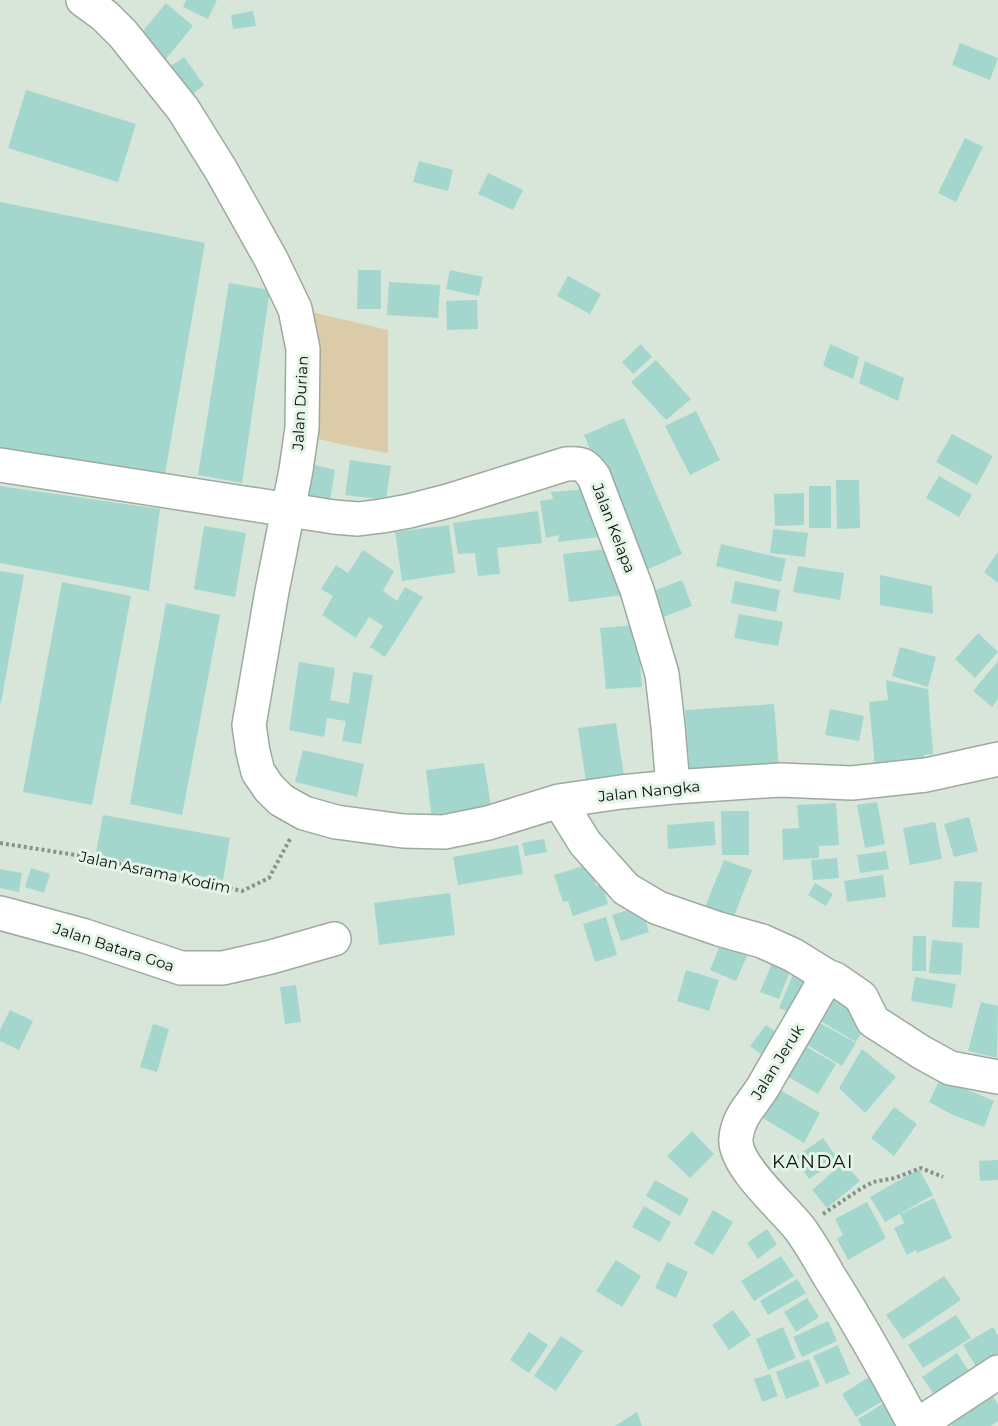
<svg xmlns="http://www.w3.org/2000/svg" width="998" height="1426" font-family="Montserrat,sans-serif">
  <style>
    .green { fill: #dccba8 }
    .building { fill: #a3d7ce }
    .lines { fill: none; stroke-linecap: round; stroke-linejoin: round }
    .minor-casing { stroke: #9cab9e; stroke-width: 36 }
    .path { stroke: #879289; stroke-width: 4; stroke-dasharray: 3 3; stroke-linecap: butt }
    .minor { stroke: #fff; stroke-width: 33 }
    .labels { text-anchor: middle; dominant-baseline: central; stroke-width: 6; stroke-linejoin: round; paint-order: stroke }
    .street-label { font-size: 15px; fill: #0a0f0b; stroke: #e4f4e7 }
    .quarter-label { font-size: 18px; letter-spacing: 1.5px; fill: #0a0f0b; stroke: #e4f4e7 }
  </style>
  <rect width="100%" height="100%" fill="#d7e6d9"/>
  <path class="green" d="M307 311 388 330V453L349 446 314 438Z"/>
  <path class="building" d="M186 0H217L208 19 183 7Z
    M166 3 193 26 165 60 138 37Z
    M253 11 256 26 233 29 231 15Z
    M960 43 998 58 990 80 952 65Z
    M184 57 204 85 186 99 165 70Z
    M26 90 136 124 118 182 8 148Z
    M965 138 983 147 956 202 938 193Z
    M419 161 453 170 448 191 413 182Z
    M488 173 523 190 513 210 478 194Z
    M0 202 205 243 165 474 0 449Z
    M358 270H381V309H357Z
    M450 270 483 277 479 296 446 289Z
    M568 276 601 294 590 314 557 296Z
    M389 282 440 285 438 318 387 315Z
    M229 283 270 290 242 483 198 475Z
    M477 300 478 329 447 330 446 301Z
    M641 344 652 357 633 374 622 362Z
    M830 344 859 357 853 379 823 366Z
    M656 360 691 399 666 420 631 382Z
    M865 361 904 378 898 401 859 383Z
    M696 411 720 460 690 475 665 426Z
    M624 418 682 554 642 572 584 435Z
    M952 434 993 456 977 485 936 462Z
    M350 460 391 466 386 500 345 495Z
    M308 463 335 470 330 500 302 495Z
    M939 476 972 495 959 517 926 498Z
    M836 480H859L860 528 837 529Z
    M0 486 160 509 149 591 0 563Z
    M809 486H831V528H809Z
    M590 489 599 537 558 542 559 535 546 538 540 501 553 499 551 492Z
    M804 493V525L775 526 774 494Z
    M538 511 542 543 497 548 500 574 478 576 475 553 458 554 453 523Z
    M449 525 455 573 402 581 395 532Z
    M204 526 246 533 235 597 194 589Z
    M773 529 808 533 805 557 770 553Z
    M721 544 786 559 781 582 716 566Z
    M616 548 623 595 569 602 563 554Z
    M363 550 394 571 383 591 397 601 405 587 423 597 385 657 370 647 383 626 369 617 356 638 322 615 333 596 321 589 336 565 348 573Z
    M998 552V583L984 572Z
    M798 566 844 573 840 600 793 592Z
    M0 571 24 575 1 703H0Z
    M880 575 932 586 933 614 880 605Z
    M682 580 692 606 656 620 646 594Z
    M735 581 780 590 776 612 731 603Z
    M62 582 131 596 92 805 23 792Z
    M166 603 220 615 182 815 130 804Z
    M739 614 783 622 778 646 734 638Z
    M637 625 642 687 606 689 600 628Z
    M978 633 998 652 975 678 955 659Z
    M900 647 936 657 928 687 892 676Z
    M998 661V699L992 707 973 691Z
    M299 662 335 668 330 700 349 704 353 672 373 675 361 744 342 741 346 721 327 718 324 737 289 730Z
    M886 680 928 689 933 754 924 755 925 766 875 768 869 702 888 700Z
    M774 704 779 768 690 775 685 710Z
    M830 709 864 716 859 741 825 735Z
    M616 723 624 776 586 782 578 728Z
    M303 750 364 764 357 797 295 782Z
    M484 763 492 812 432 820 426 770Z
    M877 802 885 844 865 848 857 805Z
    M836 803 839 845 819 846V858L783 860 782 829 799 828 797 805Z
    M721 811H749V855H722Z
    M103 815 230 838 223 880 95 857Z
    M969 817 978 851 954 857 944 824Z
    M714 821 716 845 668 849 667 825Z
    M935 822 942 859 910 865 903 828Z
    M544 839 547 852 525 856 522 843Z
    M518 845 523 874 458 885 453 857Z
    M886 851 889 869 860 873 857 855Z
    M837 858 839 878 813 880 811 860Z
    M724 860 752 870 729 929 701 917Z
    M589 864 596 886 602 884 608 904 573 916 568 901 563 902 554 875Z
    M31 868 50 874 44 893 25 887Z
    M0 869 22 873 19 892 0 888Z
    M883 875 886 897 847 902 844 881Z
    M954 881 982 882 979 928 952 927Z
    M815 883 833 894 826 906 808 895Z
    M450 893 455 935 379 945 374 903Z
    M641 906 649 932 621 941 612 915Z
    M606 917 617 955 595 962 583 924Z
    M913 936H926V971H912Z
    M932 940 963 943 961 975 929 973Z
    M720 945 747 956 736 981 710 970Z
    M773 961 791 969 779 999 760 992Z
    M796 967 811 974 794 1014 779 1008Z
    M686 970 719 980 709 1011 677 1001Z
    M915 977 956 984 952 1008 911 1001Z
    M830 982 868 1021 856 1042 812 1016Z
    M296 985 301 1022 285 1024 280 987Z
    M981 1002 998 1006 997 1058 968 1051Z
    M10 1010 33 1021 19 1050 0 1041V1030Z
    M811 1018 856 1043 842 1066 799 1040Z
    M153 1024 169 1029 157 1072 140 1067Z
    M766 1025 785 1039 770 1061 750 1046Z
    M798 1042 836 1064 818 1094 780 1072Z
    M862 1049 896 1077 865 1113 839 1088Z
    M943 1073 968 1085 963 1088 994 1101 984 1127 953 1115 929 1102Z
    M775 1087 820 1113 804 1143 761 1117Z
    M894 1107 917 1124 894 1156 871 1138Z
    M692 1131 714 1154 690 1178 667 1156Z
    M823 1138 838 1159 809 1179 794 1158Z
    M998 1160V1180L980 1181 979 1161Z
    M844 1162 860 1181 827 1208 812 1190Z
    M919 1169 933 1195 885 1222 870 1197Z
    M655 1180 689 1199 680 1216 646 1196Z
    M934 1198 952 1238 917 1253 916 1250 907 1255 894 1228 904 1223 900 1214Z
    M867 1202 886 1238 848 1260 837 1239 843 1235 835 1219Z
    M644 1206 671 1222 660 1242 632 1227Z
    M713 1210 733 1222 713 1255 694 1244Z
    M767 1229 777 1244 758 1259 747 1243Z
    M781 1256 794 1276 754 1301 741 1281Z
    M616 1260 641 1276 622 1307 596 1291Z
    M667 1262 688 1272 676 1298 655 1288Z
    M944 1276 961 1300 903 1339 886 1315Z
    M797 1279 806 1293 768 1315 760 1301Z
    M807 1298 819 1317 796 1332 784 1312Z
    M733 1310 751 1335 729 1350 712 1325Z
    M956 1315 971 1338 923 1368 908 1345Z
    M828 1321 837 1341 802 1357 793 1337Z
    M783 1327 796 1358 768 1370 756 1339Z
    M993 1327 998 1336V1365L981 1375 963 1345Z
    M529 1332 548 1345 529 1373 510 1360Z
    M561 1336 583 1351 556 1391 534 1376Z
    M838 1345 850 1374 826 1384 813 1356Z
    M957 1353 972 1376 937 1399 922 1377Z
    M809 1359 820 1386 786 1399 776 1372Z
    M877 1372 891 1396 856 1417 842 1394Z
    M770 1374 778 1396 762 1402 754 1379Z
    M985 1386 998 1404V1421L991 1426H952L944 1414Z
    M892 1398 900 1426H861L858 1419Z
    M637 1412 642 1426H615Z"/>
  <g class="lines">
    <defs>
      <path id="minor" d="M83 0 105 16 123 34 183 109 221 170 271 259 295 309 303 349 302 428 296 470 272 591 249 725 253 752 258 772 269 788 281 800 304 813 336 822 403 831 444 832 488 823 559 801 621 792 673 787 780 780 852 783 926 775 998 759
        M0 465 334 517 358 519 382 516 409 511 448 501 566 464C582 463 585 464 594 477L637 590 662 674 668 726 673 787
        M559 801 585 843 626 889 658 908 719 929 762 941 793 955 827 976C806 1014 784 1050 763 1087 752 1105 738 1116 736 1138 733 1165 784 1208 800 1229 811 1244 820 1260 829 1276 860 1325 888 1375 915 1426
        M0 913 85 936 181 968H223L271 957 334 939
        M827 976 835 979 861 997 873 1021 921 1052 950 1068 998 1077
        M916 1426 998 1372"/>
    </defs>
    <use href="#minor" class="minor-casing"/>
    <path class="path" d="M0 843 88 857 242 891 269 878 291 837
      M823 1214 862 1188 873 1182 895 1178 921 1168 943 1177"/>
    <use href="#minor" class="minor"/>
  </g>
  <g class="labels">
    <g class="street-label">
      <text transform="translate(300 403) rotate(-87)">Jalan Durian</text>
      <text transform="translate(614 528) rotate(69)">Jalan Kelapa</text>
      <text transform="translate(649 791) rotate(-6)">Jalan Nangka</text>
      <text transform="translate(155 872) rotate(12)">Jalan Asrama Kodim</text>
      <text transform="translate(114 947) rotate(18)">Jalan Batara Goa</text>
      <text transform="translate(777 1062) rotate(-58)">Jalan Jeruk</text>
    </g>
    <g class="quarter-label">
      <text x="813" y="1162">KANDAI</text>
    </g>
  </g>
</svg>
